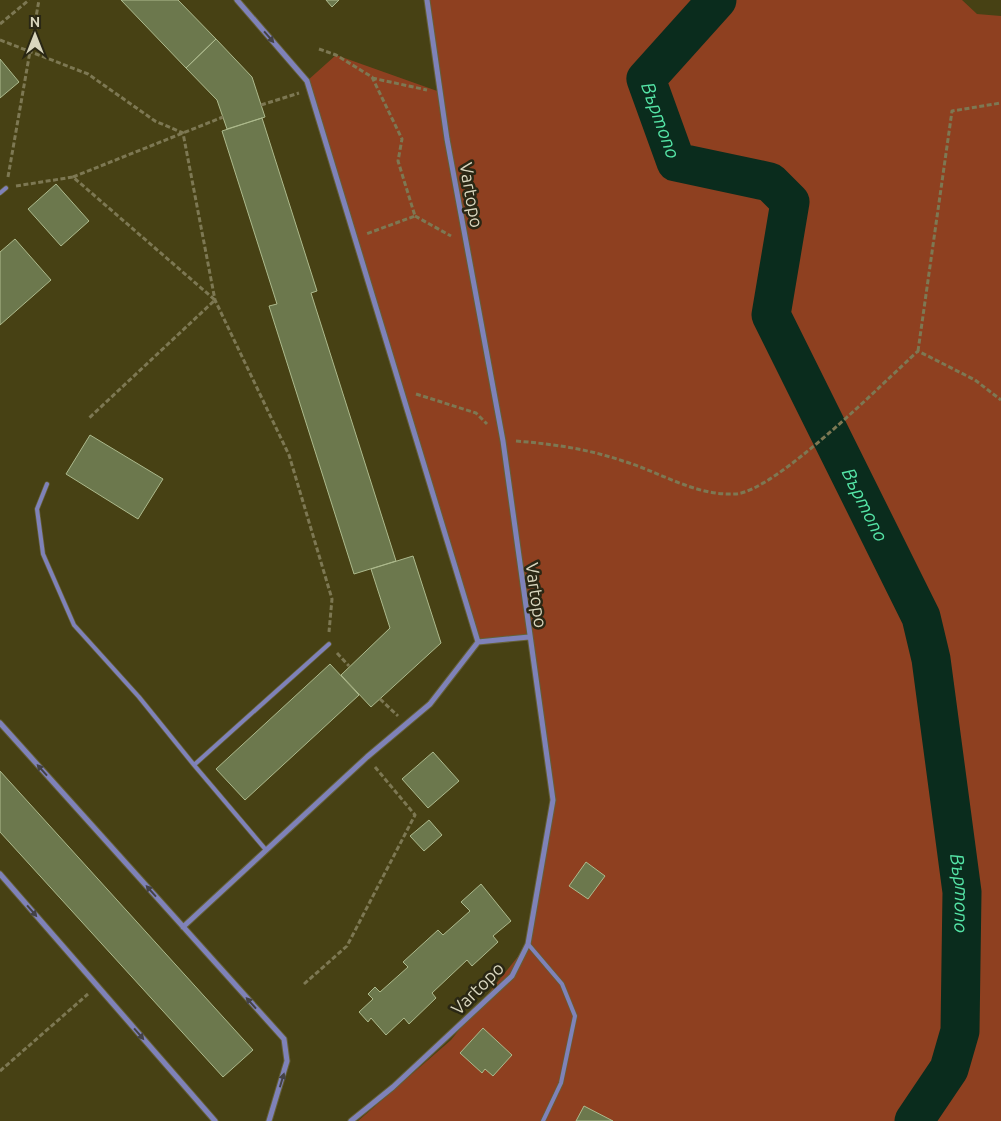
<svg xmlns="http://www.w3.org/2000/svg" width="1001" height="1121" font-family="Ubuntu,sans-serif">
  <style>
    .green { fill: #8e4020 }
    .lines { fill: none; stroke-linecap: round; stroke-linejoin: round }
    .river { stroke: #0a2c1d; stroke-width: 39 }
    .building { fill: #6c784d; stroke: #adba8d }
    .service-casing { stroke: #645f36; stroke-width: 5.5 }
    .minor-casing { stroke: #645f36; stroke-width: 7 }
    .path { stroke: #7d7853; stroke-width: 3; stroke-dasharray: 5 2.5; stroke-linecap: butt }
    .service { stroke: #7f82b9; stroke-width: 4 }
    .minor { stroke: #7f82b9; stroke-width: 5 }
    .oneway { fill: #444246 }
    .labels { text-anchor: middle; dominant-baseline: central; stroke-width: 5; stroke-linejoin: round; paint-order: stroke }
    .street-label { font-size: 18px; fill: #d9d6be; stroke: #2a2714 }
    .water-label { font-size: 19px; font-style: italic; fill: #55e5a7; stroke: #2a2714 }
  </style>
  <rect width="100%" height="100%" fill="#474114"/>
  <path class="green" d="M427 0H962L977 14 1001 16V1121H358L451 1040 528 944 553 800 529 637 478 642 307 81 336 55 440 92Z"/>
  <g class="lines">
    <path class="river" id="s1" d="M717 0 646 79 676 162 770 182 790 202 771 315 921 617 931 659 962 892 960 1031 949 1069 914 1121"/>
  </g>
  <path class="building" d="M121 0H178L216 39 186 68Z
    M326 0H339L332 7Z
    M216 39 252 77 265 117 227 129 217 100 186 68Z
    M0 59 19 82 0 98Z
    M262 118 317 291 311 293 396 561 354 574 269 306 277 304 222 131Z
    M56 184 89 221 61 246 28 209Z
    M15 239 51 280 0 325V252Z
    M90 435 163 479 138 519 66 474Z
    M413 556 441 643 371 707 341 675 390 628 371 569Z
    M330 664 359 695 245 800 216 769Z
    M433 752 459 781 428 808 402 779Z
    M0 771 253 1050 223 1077 0 832Z
    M429 820 442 835 424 851 410 836Z
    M586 862 605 876 588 899 569 886Z
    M481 884 511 921 493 936 498 942 472 966 467 960 432 993 436 998 409 1024 404 1018 386 1035 371 1018 368 1022 359 1012 373 999 368 994 375 987 380 992 408 967 403 962 438 930 443 935 470 911 461 902Z
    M483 1028 512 1055 493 1076 485 1069 482 1073 460 1053Z
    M584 1106 613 1121H576Z"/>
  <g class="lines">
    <defs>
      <path id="service" d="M0 193 6 188
        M47 484 37 509 43 554 74 625 139 697 194 765
        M266 850 194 765 329 644
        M528 944 562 984 575 1016 561 1083 543 1121"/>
      <path id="minor" d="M237 0 307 81 478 642
        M0 723 284 1039 287 1061 269 1121
        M0 874 215 1121
        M183 927 367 757 430 704 478 642 529 637
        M351 1121 393 1087 512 976 528 944 553 800 503 441 447 139 427 0"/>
    </defs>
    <use href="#service" class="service-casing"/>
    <use href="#minor" class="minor-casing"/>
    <path class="path" d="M0 24 29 0
      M0 40 88 74 155 121 183 133 215 300 289 455 332 599 329 632
      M319 49 336 55 372 77 402 139 398 161 415 216 366 234
      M372 78 427 90
      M261 105 299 93
      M8 177 39 0
      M73 177 223 117
      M16 186 73 177 215 300 88 419
      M415 216 451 236
      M918 351 952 111 1001 103
      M416 394 476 413 487 424
      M516 441C553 444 588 449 623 461 660 472 695 496 735 494 775 492 885 381 918 351L975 380 1001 400
      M337 653 349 666
      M380 699 398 716
      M304 984 347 946 415 815 375 767
      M0 1071 88 994"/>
    <use href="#service" class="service"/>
    <use href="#minor" class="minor"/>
  </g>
  <defs><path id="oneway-solid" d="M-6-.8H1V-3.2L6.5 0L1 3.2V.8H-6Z" transform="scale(1.25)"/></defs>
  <g class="oneway">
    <use href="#oneway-solid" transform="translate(269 37) rotate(49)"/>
    <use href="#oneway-solid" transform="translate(42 770) rotate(-132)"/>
    <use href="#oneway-solid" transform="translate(151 891) rotate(-132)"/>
    <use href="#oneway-solid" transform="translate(32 911) rotate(49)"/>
    <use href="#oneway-solid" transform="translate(251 1003) rotate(-132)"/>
    <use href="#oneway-solid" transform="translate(139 1034) rotate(49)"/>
    <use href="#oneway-solid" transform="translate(282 1080) rotate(-73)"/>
  </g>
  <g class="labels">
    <g class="street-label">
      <text transform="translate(472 195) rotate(80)">Vartopo</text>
      <text transform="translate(537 595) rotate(82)">Vartopo</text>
      <text transform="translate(477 988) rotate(-45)">Vartopo</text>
    </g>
    <g class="water-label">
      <text stroke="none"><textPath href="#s1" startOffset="150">Въртопо</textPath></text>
      <text stroke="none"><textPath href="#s1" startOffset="645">Въртопо</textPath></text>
      <text stroke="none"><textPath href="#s1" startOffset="1050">Въртопо</textPath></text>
    </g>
  </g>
  <g transform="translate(35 35)" stroke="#2a2714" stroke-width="4" paint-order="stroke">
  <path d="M0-4L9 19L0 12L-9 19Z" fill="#d9d6be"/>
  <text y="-8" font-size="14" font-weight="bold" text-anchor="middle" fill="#d9d6be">N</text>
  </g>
</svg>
